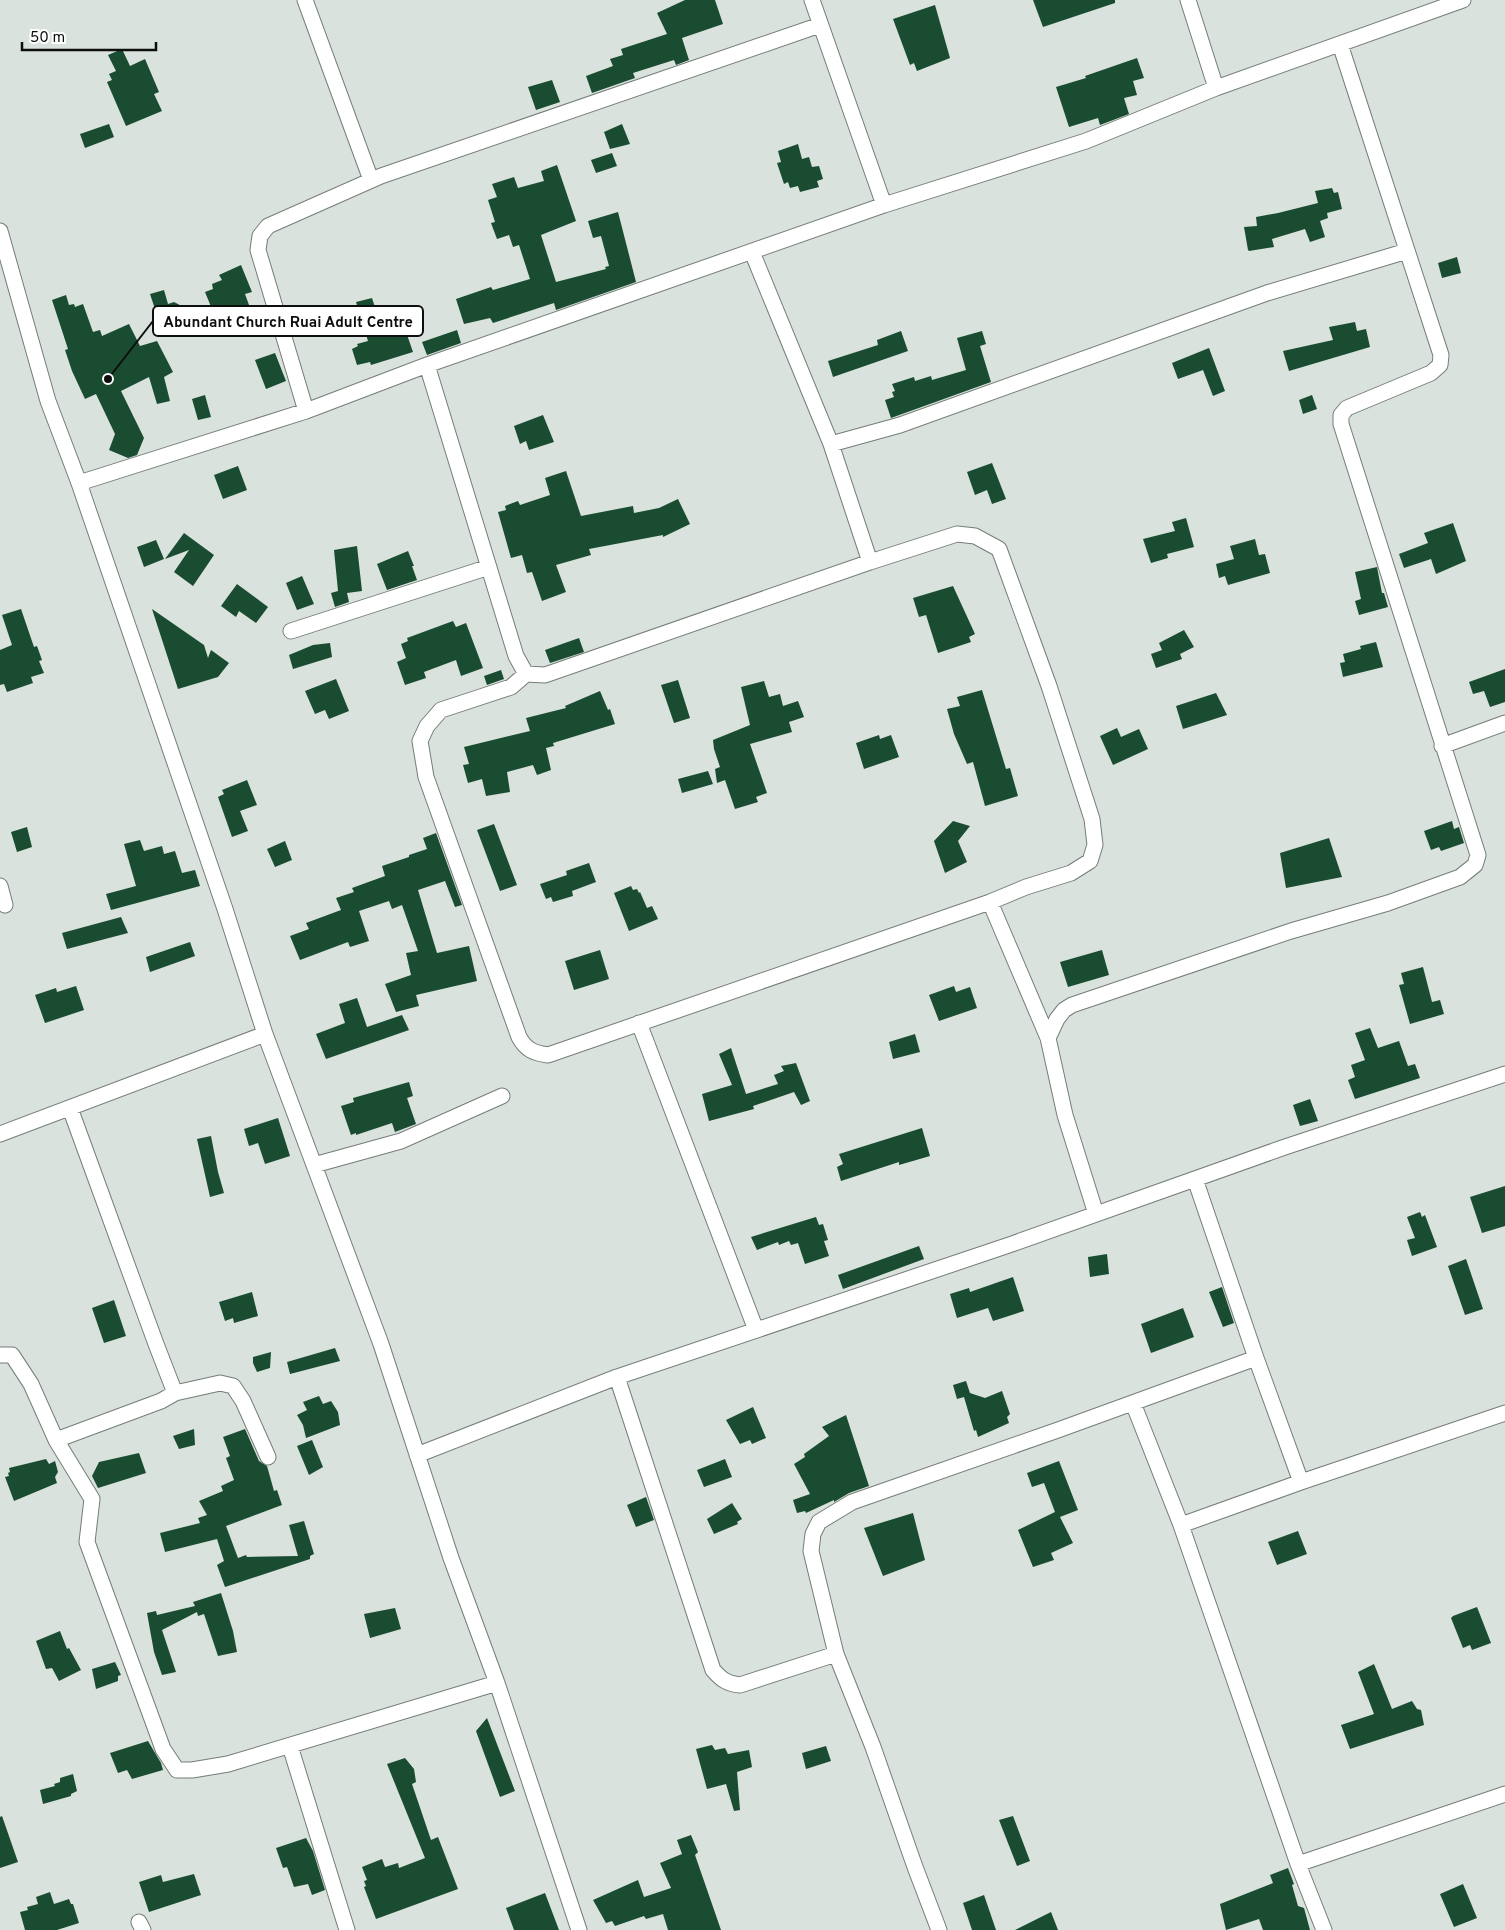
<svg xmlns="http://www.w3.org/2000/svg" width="1505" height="1930" font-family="Overpass,sans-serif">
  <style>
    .building { fill: #194c30 }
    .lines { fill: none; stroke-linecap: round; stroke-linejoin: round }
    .minor-casing { stroke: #757d77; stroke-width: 17 }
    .minor { stroke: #fff; stroke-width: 15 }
    .leader { fill: none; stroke: #0c0f0d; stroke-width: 2 }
    .callout-dot { fill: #0c0f0d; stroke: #fff; stroke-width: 2 }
    .callout { fill: #fff; stroke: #0c0f0d; stroke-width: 2 }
    .callout-label { font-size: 15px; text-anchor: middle; font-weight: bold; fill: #0c0f0d }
  </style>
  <rect width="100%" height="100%" fill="#d9e2dc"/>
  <path class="building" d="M685 0H715L723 24 682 38 689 60 676 65 674 60 633 73 635 78 592 93 586 76 613 66 610 59 623 55 621 49 667 34 657 13Z
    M1033 0H1115V3L1043 27Z
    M935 5 950 58 917 71 914 63 910 65 893 19Z
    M122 49 130 66 145 59 159 92 154 94 162 111 126 126 107 82 112 80 109 74 116 71 108 55Z
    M1137 58 1144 78 1133 81 1137 95 1124 98 1129 114 1100 125 1098 118 1069 127 1056 87 1086 78 1085 76Z
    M552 80 560 102 536 110 528 87Z
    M109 124 114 137 85 148 80 134Z
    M622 124 630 144 610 149 604 132Z
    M798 144 802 159 809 157 812 167 819 166 823 179 817 181 819 187 800 192 798 186 790 188 788 182 784 184 777 163 781 162 778 151Z
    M612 153 617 166 596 173 591 160Z
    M557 165 576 221 541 235 556 282 606 269 605 267 609 266 601 236 593 238 588 221 618 212 636 282 556 310 554 303 493 323 490 318 464 324 456 299 491 287 493 290 530 279 519 245 513 247 509 235 497 239 491 223 495 222 488 200 497 197 492 184 514 177 518 188 544 181 541 171Z
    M1332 188 1334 193 1338 192 1342 209 1327 213 1328 218 1320 221 1325 237 1310 242 1305 229 1272 239 1274 247 1249 251 1248 250 1244 227 1257 226 1256 217 1278 213 1318 203 1315 191Z
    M1457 257 1461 273 1442 278 1438 263Z
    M241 265 252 292 245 294 249 305 216 319 205 292 213 289 212 284 222 280 219 275Z
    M164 290 168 304 174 302 195 313 160 324 150 294Z
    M66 295 69 305 74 304 75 307 83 304 93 332 100 330 102 336 129 324 140 346 157 341 173 372 164 377 170 401 157 404 149 377 121 391 144 438 137 455 128 458 109 450 115 434 96 394 85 399 72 371 65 350 68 349 52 300Z
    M372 298 383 332 404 326 413 352 371 365 370 362 357 365 352 349 358 346 357 344 368 341 356 302Z
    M1355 322 1357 331 1366 329 1370 347 1289 371 1283 351 1333 340 1329 327Z
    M457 330 461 343 427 355 422 342Z
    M901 331 908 351 833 377 828 361 878 345 877 340Z
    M982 331 986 344 980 346 991 382 891 418 885 400 894 397 892 392 895 391 892 384 914 377 915 381 931 376 932 380 966 370 957 338Z
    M1209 348 1225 391 1213 396 1203 370 1178 379 1172 363Z
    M275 353 286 381 266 389 255 360Z
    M205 395 211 417 198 420 192 399Z
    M1312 395 1317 409 1303 414 1299 400Z
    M543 415 554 442 529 450 526 441 520 444 514 426Z
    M992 463 1006 499 992 504 987 490 975 495 967 472Z
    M238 466 247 490 223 499 214 475Z
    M566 471 581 516 633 506 634 513 659 508 678 499 690 524 663 537V535L589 549 591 555 556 565 566 592 542 601 532 572 527 573 522 555 511 558 498 512 506 510 505 506 518 501 520 505 550 495 545 478Z
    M1186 518 1194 547 1167 554 1168 558 1151 563 1143 539 1175 531 1172 522Z
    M1453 523 1466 561 1436 574 1431 559 1404 568 1399 554 1428 543 1424 533Z
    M184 533 214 555 193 586 174 572 189 550 165 559Z
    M1255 539 1259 555 1265 554 1270 573 1228 585 1225 576 1219 578 1216 564 1234 559 1230 546Z
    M156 540 164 559 144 567 137 547Z
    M357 546 362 591 347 593 349 602 335 607 331 593 338 591 334 550Z
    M408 551 414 566H412L417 580 387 590 377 564Z
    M1377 567 1382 593H1384L1388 607 1359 615 1355 601 1361 599 1355 572Z
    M302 576 314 604 297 610 286 583Z
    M237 584 268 607 256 623 239 611 236 617 221 606Z
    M953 586 975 634 969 637 971 642 938 653 926 615 919 617 913 598Z
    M21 609 34 647 37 646 42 660 39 661 44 673 31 677 33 683 7 692 4 684 0 685V650L12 645 2 615Z
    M152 609 204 645 208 658 211 650 229 663 218 677 178 689Z
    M453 621 456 627 466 623 483 668 461 676 456 660 424 672 426 678 405 685 397 662 406 658 401 644 408 641 407 638Z
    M1184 630 1194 647 1180 654 1182 659 1156 668 1151 654 1162 650 1159 643Z
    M579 638 584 652 550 663 545 650Z
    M1376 642 1383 667 1343 677 1340 663 1345 662 1343 654 1361 649 1360 646Z
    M330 643 332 657 293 669 289 655 313 645Z
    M1505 669V702L1490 707 1484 691 1473 694 1469 682Z
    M501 670 504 679 487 685 484 676Z
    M336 679 349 711 329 719 325 710 315 714 305 691Z
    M678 680 690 718 674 723 661 685Z
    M764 681 769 697 780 694 783 706 798 701 804 717 789 722 792 732 750 744 767 793 756 797 758 802 735 809 725 780 717 783 715 769 720 767 714 749 713 740 750 725 741 687Z
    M982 690 1006 769 1010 768 1018 796 985 806 973 762 967 764 954 734 947 709 960 706 957 697Z
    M600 691 608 710 610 709 615 724 553 743 554 746 546 748 551 770 537 775 533 765 507 772 510 792 486 796 482 779 468 783 463 765 469 764 464 747 530 731 526 718 566 708 565 706Z
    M1216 693 1227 715 1183 729 1176 706Z
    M1117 728 1121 737 1139 729 1148 749 1113 765 1100 736Z
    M879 735 880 739 891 735 899 757 864 769 856 743Z
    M708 771 713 784 682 793 678 779Z
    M247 780 257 805 240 811 248 831 232 837 218 797 224 794 222 790Z
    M953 821 970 826 958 841 967 862 945 873 934 841Z
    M1452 821 1454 829 1459 827 1464 843 1441 851 1439 847 1431 850 1424 831Z
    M494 824 517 885 500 891 477 830Z
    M27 827 32 847 17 852 11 832Z
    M436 833 462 905 455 907 445 881 418 890 437 953 469 946 477 981 416 995 419 1006 396 1012 385 984 411 975 406 953 418 951 402 905 392 909 389 901 359 911 369 941 350 947 348 942 300 960 290 936 309 929 306 923 341 910 336 898 354 892 352 888 385 876 382 866 409 857V855L427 849 423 838Z
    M1329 838 1342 877 1286 888 1280 853Z
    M140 840 144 851 162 846 164 854 175 851 182 873 195 870 200 886 111 910 106 894 136 886 124 844Z
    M285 841 292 860 275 867 267 849Z
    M589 863 596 882 572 891 573 896 553 902 551 897 546 899 540 884 567 875 566 871Z
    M631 886 633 890 637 889 639 893 640 892 647 908 652 906 658 919 629 931 614 893Z
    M121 917 128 933 67 949 62 933Z
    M190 942 195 956 150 972 146 957Z
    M600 950 609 979 574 990 565 961Z
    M1102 950 1109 975 1068 987 1060 962Z
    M1423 967 1432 1002 1440 1000 1444 1014 1410 1024 1399 985 1404 984 1401 973Z
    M76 986 84 1010 45 1023 35 995 56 988 57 992Z
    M954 986 956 992 970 987 977 1008 939 1021 929 995Z
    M357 998 367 1027 402 1015 409 1030 326 1059 316 1034 345 1023 339 1004Z
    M1370 1028 1378 1048 1399 1041 1408 1066 1415 1064 1420 1078 1355 1099 1348 1080 1355 1077 1351 1065 1365 1060 1355 1033Z
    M915 1034 920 1052 893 1059 889 1042Z
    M731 1048 746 1094 778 1084 774 1075 784 1071 781 1066 796 1063 810 1101 801 1105 794 1092 753 1106 754 1109 709 1121 702 1094 732 1085 719 1054Z
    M409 1082 413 1096 407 1098 416 1124 395 1132 392 1123 356 1135V1133L351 1135 341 1106 354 1102 353 1098Z
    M1310 1099 1318 1121 1300 1126 1293 1105Z
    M278 1118 290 1156 265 1164 258 1143 249 1146 244 1129Z
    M922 1128 930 1156 899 1165V1162L841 1181 837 1167 843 1164 839 1154Z
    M211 1136 218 1172 224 1193 210 1197 197 1139Z
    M1505 1186V1226L1482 1233 1470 1197Z
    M1420 1212 1422 1217 1425 1215 1437 1247 1412 1256 1407 1240 1415 1238 1407 1217Z
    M816 1217 819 1225 823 1224 828 1240 824 1241 829 1256 805 1264 798 1243 791 1245 789 1241 779 1245 778 1242 757 1250 751 1237Z
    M919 1246 924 1259 843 1289 838 1275Z
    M1107 1254 1109 1274 1090 1277 1088 1257Z
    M1466 1259 1483 1309 1465 1315 1448 1266Z
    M1013 1277 1024 1311 993 1321 988 1308 957 1318 950 1294 969 1288 970 1292Z
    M1222 1287 1234 1323 1223 1327 1209 1292Z
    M252 1292 258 1316 234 1323 233 1318 225 1321 219 1302Z
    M114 1300 126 1336 104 1343 92 1308Z
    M1183 1308 1194 1337 1151 1353 1141 1324Z
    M335 1348 340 1361 290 1374 287 1362Z
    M271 1352 270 1368 257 1372 253 1363V1357Z
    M966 1381 970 1393 985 1398 1002 1391 1010 1414 1007 1417 1009 1423 978 1437 976 1430 974 1431 964 1397 957 1399 953 1385Z
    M319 1396 323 1404 331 1401 338 1412 340 1425 306 1438 303 1425 297 1415 307 1410 303 1402Z
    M753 1407 766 1438 752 1444 750 1440 740 1444 726 1420Z
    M846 1415 869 1486 849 1493 834 1502V1500L806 1513 805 1511 797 1513 793 1500 810 1494 794 1464 805 1457 804 1454 829 1436 822 1427Z
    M194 1429 195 1445 179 1449 173 1436Z
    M245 1429 259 1461 267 1466 274 1491 277 1490 282 1505 226 1526 238 1558 246 1555 247 1557 298 1556 289 1525 304 1521 314 1554 310 1556V1559L225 1587 217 1565 224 1561 217 1539 165 1552 160 1533 200 1523 198 1518 207 1515 199 1501 223 1491 221 1486 234 1480 226 1458 230 1456 223 1437Z
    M312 1440 323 1467 309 1475 297 1446Z
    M139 1453 146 1473 98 1488 92 1476 99 1462Z
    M46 1459 49 1464 55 1461 58 1472 55 1477 57 1483 14 1501 5 1477 9 1476 8 1473 10 1472 9 1468Z
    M725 1459 732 1477 704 1487 697 1470Z
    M1059 1461 1078 1510 1060 1517 1073 1543 1051 1553 1054 1560 1033 1567 1018 1530 1055 1512 1044 1483 1032 1487 1027 1473Z
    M646 1497 654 1520 636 1527 627 1505Z
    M732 1503 742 1519 737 1522 738 1524 714 1534 707 1519Z
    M913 1513 925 1560 883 1576 864 1528Z
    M1298 1531 1307 1554 1277 1565 1268 1542Z
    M221 1593 233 1631 237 1652 218 1656 204 1614 198 1616 197 1612 162 1630 176 1672 162 1675 154 1652 147 1613 156 1611 157 1615 195 1606 193 1602Z
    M1477 1607 1491 1643 1472 1650 1470 1645 1463 1648 1451 1618 1453 1616Z
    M395 1608 401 1629 370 1638 364 1614Z
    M60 1631 67 1649 69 1648 81 1670 59 1681 52 1668 46 1669 36 1641Z
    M115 1662 121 1675 118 1676V1681L96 1689 92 1669Z
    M1374 1664 1392 1709 1412 1701 1417 1709 1421 1710 1424 1725 1350 1749 1341 1725 1374 1714 1358 1672Z
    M487 1718 515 1791 500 1797 476 1731Z
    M148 1741 161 1763 163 1770 132 1779 127 1770 118 1773 110 1753Z
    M712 1745 715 1750 725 1748 728 1754 749 1750 752 1767 737 1772 740 1810 734 1811 726 1784 707 1789 696 1749Z
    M826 1746 831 1761 806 1769 802 1753Z
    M405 1758 414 1769 416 1782 412 1784 431 1840 438 1837 458 1889 376 1919 364 1887 366 1886 364 1881 367 1880 362 1867 382 1859 385 1867 398 1863 399 1868 425 1858 387 1764Z
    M73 1774 77 1791 71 1794V1796L43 1804 40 1790 55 1786 54 1784 60 1782V1778Z
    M2 1816 18 1862 0 1868V1817Z
    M1013 1816 1030 1861 1017 1866 999 1820Z
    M691 1835 698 1852 695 1855 721 1930H668L663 1914 646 1919 644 1916 615 1926 612 1921 606 1923 593 1900 638 1880 644 1897 671 1888 660 1863 682 1854 677 1840Z
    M306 1838 313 1851 325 1890 312 1895 308 1884 294 1887 287 1867 283 1868 276 1848Z
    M1288 1868 1294 1884 1292 1885 1298 1906 1304 1908 1310 1930H1263L1259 1919 1226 1930 1220 1904 1273 1883 1270 1875Z
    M194 1874 201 1895 149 1912 139 1882 161 1875 163 1882Z
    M1463 1884 1477 1918 1454 1927 1440 1894Z
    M50 1892 54 1904 69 1899 71 1904H73L79 1923 57 1930H25L20 1912 28 1910 27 1907 38 1904 36 1897Z
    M545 1893 559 1930H514L506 1908Z
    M984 1895 996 1930H972L963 1903Z
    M1051 1912 1058 1930H1015Z"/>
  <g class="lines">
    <defs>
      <path id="minor" d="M305 0 371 180
        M812 0 884 205
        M1188 0 1216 88
        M0 231 48 401 79 483 225 909 265 1034 381 1344 451 1558 497 1683 579 1930
        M752 252 831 444 870 562
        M427 365 516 656 526 674 545 675 870 562 957 534 975 536 999 549 1049 686 1092 819 1095 845 1090 861 1071 873 1026 887 990 902 1048 1038
        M306 411 258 250 260 236 268 226 381 176 820 25
        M831 444 900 425 1267 293 1407 251
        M79 483 306 411 427 365 884 205 1086 141 1216 88 1463 0
        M291 631 489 567
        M526 674 511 687 441 710 427 726 420 741 426 777 519 1037C526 1050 534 1053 548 1055L990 902
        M1442 746 1505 723
        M0 886 5 905
        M639 1023 756 1330
        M0 1134 265 1034
        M314 1165 401 1141 502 1096
        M1195 1179 1256 1358 1301 1482
        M1096 1214 1065 1115 1048 1038 1057 1019 1064 1010 1072 1005 1291 931 1388 903 1460 877 1475 865 1478 855 1341 424V415L1347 408 1431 373 1440 365 1441 355 1340 44
        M0 1355H12L31 1384 56 1440 92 1499 87 1542 163 1749 177 1770H192L228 1764 497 1683
        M617 1377 713 1670C721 1679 727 1684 740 1685L836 1654
        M175 1393 220 1383 233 1386 243 1401 268 1457
        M1133 1403 1181 1525
        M56 1440 161 1401 175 1393 156 1344 70 1108
        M417 1455 617 1377 1012 1244 1285 1147 1505 1074
        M290 1746 347 1930
        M1298 1864 1505 1794
        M139 1922 143 1930
        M939 1930 915 1867 873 1747 836 1654 811 1551 813 1534 819 1522 852 1502 1058 1430 1256 1358
        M1324 1930 1298 1864 1181 1525 1301 1482 1505 1413"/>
    </defs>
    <use href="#minor" class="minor-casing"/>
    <use href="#minor" class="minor"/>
  </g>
  <path class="leader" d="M108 379L153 321"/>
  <circle class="callout-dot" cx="108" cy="379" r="5"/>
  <rect class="callout" x="153" y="306" width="270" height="30" rx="5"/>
  <g class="callout-label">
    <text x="288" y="327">Abundant Church Ruai Adult Centre</text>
  </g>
  <path d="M22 42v8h134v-8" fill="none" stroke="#0c0f0d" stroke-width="2.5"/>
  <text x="30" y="42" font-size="15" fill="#0c0f0d" stroke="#ffffff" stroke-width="4" paint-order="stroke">50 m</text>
</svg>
